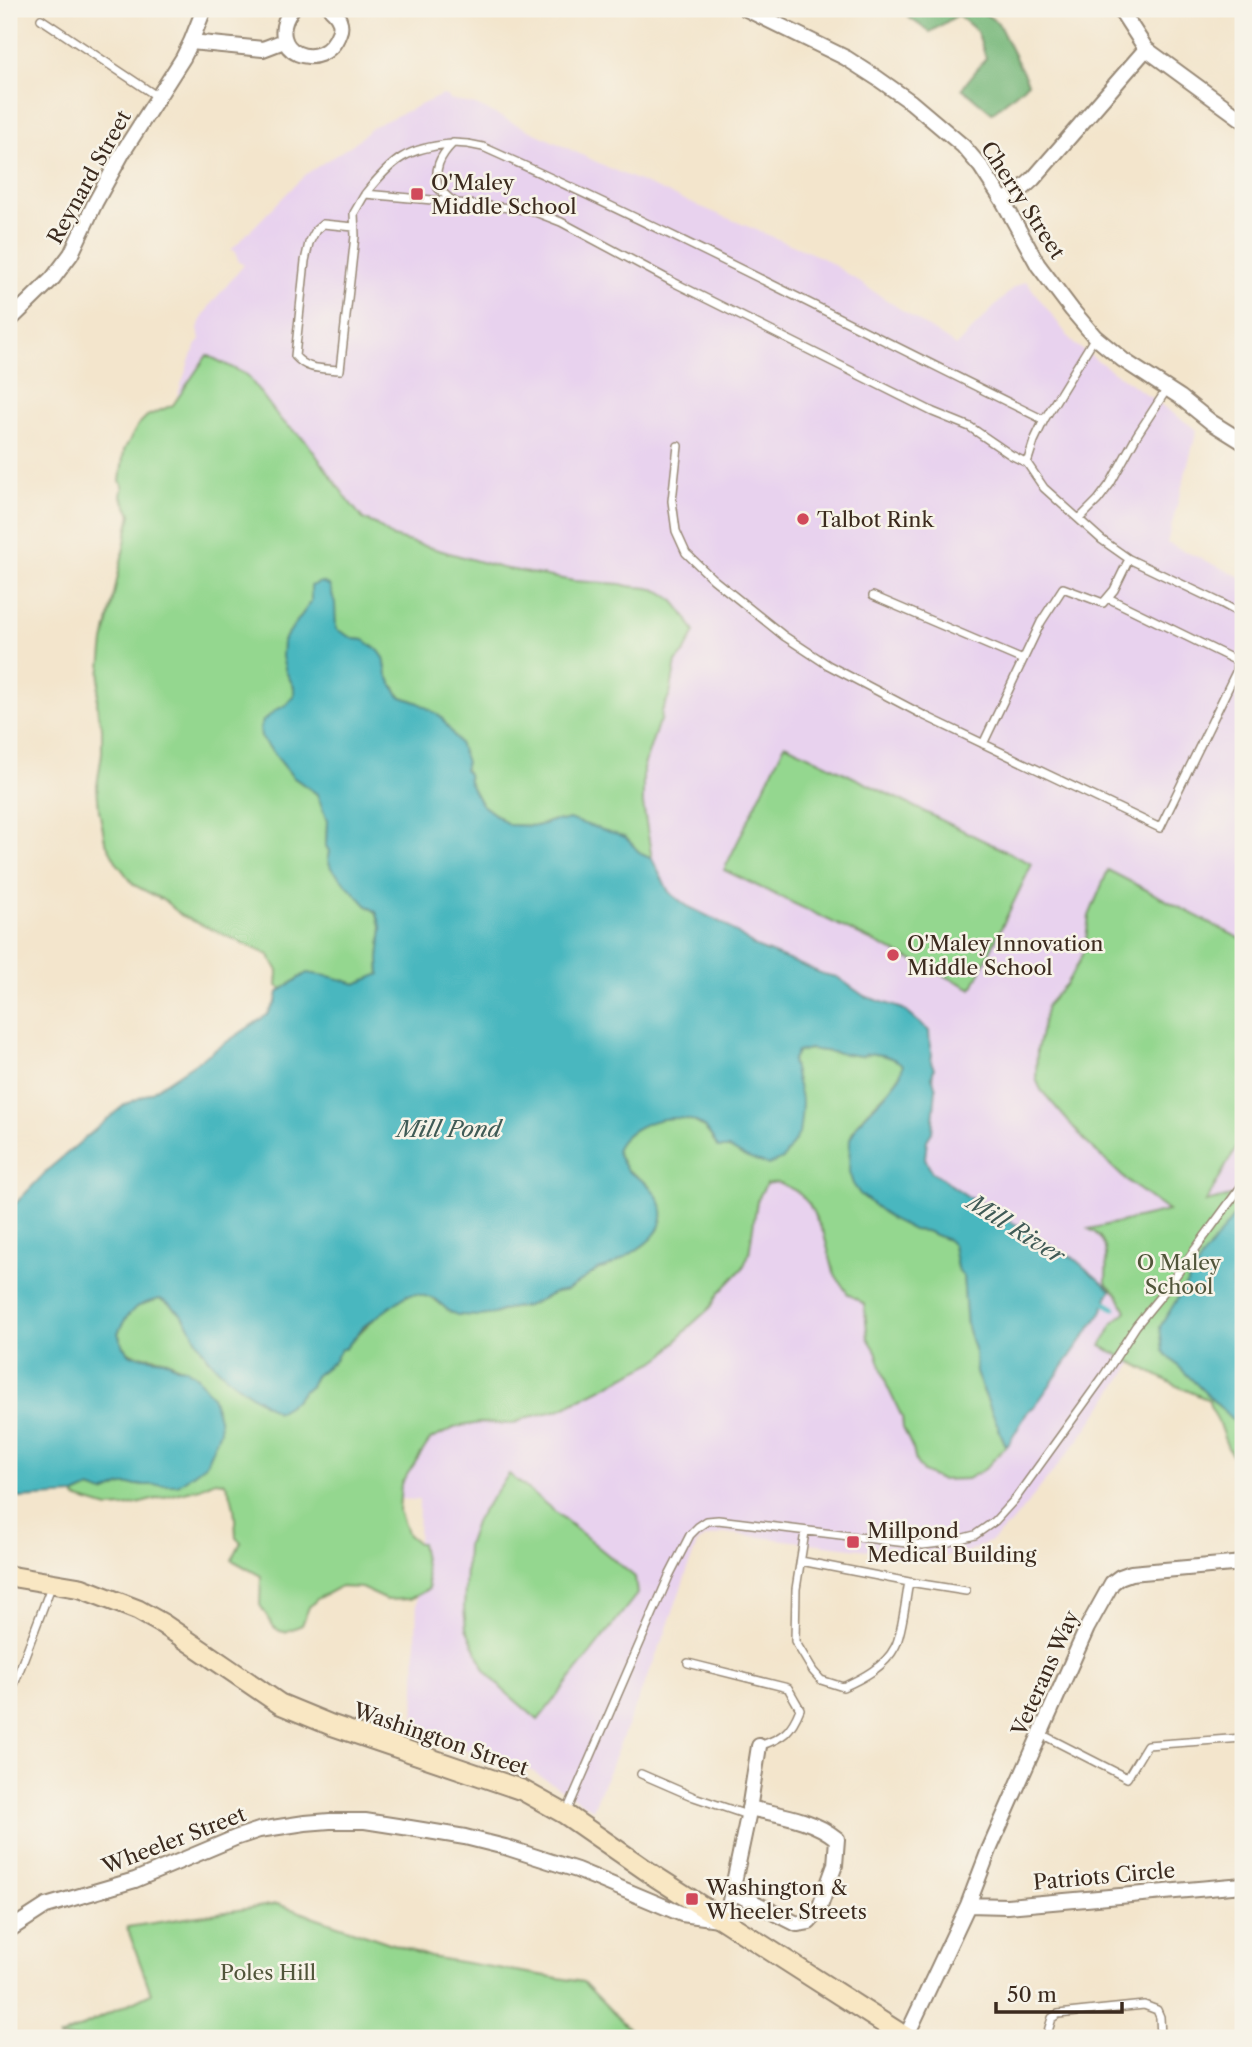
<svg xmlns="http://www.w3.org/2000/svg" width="1252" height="2047" font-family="'Libre Caslon Text',serif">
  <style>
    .built { fill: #e8d2ee }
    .green { fill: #94d78f; stroke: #688056; stroke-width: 2 }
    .forest { fill: #77b87a; stroke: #59714c; stroke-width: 2 }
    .water { fill: #48b7bf; stroke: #42706e; stroke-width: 2 }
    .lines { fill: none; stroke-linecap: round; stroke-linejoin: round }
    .stream { stroke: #48b7bf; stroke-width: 5 }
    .service-casing { stroke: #978875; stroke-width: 10 }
    .minor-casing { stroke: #978875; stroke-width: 18 }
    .secondary-casing { stroke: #978875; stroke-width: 23 }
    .service { stroke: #fff; stroke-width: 7 }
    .minor { stroke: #fff; stroke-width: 14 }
    .secondary { stroke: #f9e7c3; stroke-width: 19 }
    .poi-dot { fill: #d1495b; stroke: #f7f3e8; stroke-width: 2.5 }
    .labels { text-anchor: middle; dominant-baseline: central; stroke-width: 5; stroke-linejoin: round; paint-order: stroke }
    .street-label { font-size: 21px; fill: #3b2a1e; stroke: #f7f3e8 }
    .poi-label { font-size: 21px; fill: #3b2a1e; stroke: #f7f3e8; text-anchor: start }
    .park-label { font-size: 21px; fill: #51553a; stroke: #f7f3e8 }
    .water-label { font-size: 23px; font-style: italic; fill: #405b56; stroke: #f7f3e8 }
  </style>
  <rect width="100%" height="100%" fill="#f7f3e8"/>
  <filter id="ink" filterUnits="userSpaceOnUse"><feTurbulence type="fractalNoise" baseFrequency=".0143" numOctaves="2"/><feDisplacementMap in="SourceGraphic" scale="14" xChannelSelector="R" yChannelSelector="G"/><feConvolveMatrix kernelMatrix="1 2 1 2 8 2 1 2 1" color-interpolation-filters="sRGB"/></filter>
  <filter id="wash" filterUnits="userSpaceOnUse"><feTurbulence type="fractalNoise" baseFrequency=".00686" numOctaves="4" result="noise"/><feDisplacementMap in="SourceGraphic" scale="28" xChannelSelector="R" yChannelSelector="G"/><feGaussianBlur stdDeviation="1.57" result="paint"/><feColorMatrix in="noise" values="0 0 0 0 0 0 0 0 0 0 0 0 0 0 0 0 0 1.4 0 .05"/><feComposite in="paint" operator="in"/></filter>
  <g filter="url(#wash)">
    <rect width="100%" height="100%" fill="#f3e5cc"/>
    <path class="built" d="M442 95 447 96 450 100 476 105 620 173 823 258 956 346 1013 288 1026 281 1074 344 1197 430 1167 543 1243 578V1206L1080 1438 1011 1524 991 1541 968 1552 935 1558 726 1533 704 1538 697 1543 665 1634 593 1809 532 1771 414 1733 419 1500 297 1494 452 1133 172 411 191 356 200 339 198 329 200 322 211 304 244 265 239 262 235 251 231 250 306 174 353 144 374 126Z"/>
    <path class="green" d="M9 9H12L15 13 12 68 9 71Z
      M207 355 247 375 281 420 306 441 350 503 363 519 375 524 393 537 502 568 574 581 621 584C630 588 638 586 648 588 673 591 683 613 695 632L684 653 676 662 670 695 662 711 661 721 658 724 643 769V804L652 859 641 854 625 837 562 821 555 820 537 826 509 825 481 804 469 782 468 774 419 703 400 696 387 675 384 658 364 640 354 639 335 629V603L311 602 283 641 286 672 294 687V696L286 705 276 710 261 737 293 777 317 794 327 821 326 846 329 851 328 859 366 905 376 912 382 928 379 959 380 975 356 984 332 977 307 973 282 989 277 986 278 971 269 955 182 916 165 901 134 885 117 863 105 841 99 810 97 786 102 753V727L98 714 97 702 104 642 131 514 121 495 123 486 120 481 124 450 138 425 147 416 173 405Z
      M785 744 1032 864 972 989 724 870Z
      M1108 870 1243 940V1135L1206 1202 1243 1193V1404L1215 1402 1243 1430V1467C1229 1458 1224 1437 1218 1421 1215 1413 1209 1409 1209 1400L1177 1386 1101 1346 1113 1323 1126 1311 1118 1295 1106 1283C1106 1263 1111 1239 1089 1229L1168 1211 1126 1180 1087 1143 1041 1090 1036 1079 1037 1050 1047 1005 1066 984 1079 962 1085 947 1089 916Z
      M809 1049 861 1056C873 1050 894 1057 904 1065 895 1091 872 1103 857 1124 854 1128 852 1134 850 1139L913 1230 926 1231 948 1240 953 1245 957 1268 963 1276 967 1327 975 1352 976 1373 1006 1446 985 1469 967 1479 940 1480 923 1472 916 1462 913 1449 903 1428 902 1417 887 1386 876 1351 868 1338 864 1304 848 1294 834 1273 824 1234 809 1204 798 1192 778 1182 766 1184 757 1201 749 1254 743 1268 719 1293 711 1307 690 1326 665 1354 654 1362 559 1410 525 1418 513 1424 480 1423 456 1427 430 1440 401 1484 399 1511 408 1535 418 1543H421L429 1589 410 1599 387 1600 361 1588 339 1587 317 1599 309 1607 302 1625 285 1632 280 1631 274 1627 260 1605 261 1576 232 1560 241 1542 236 1538C235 1519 236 1498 224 1482L215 1481 200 1488 125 1507 108 1508 75 1498V1495L90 1488 104 1493 122 1485H178L185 1368C176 1367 171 1362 163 1359 139 1352 129 1364 118 1333 128 1310 136 1304 160 1299L176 1307 185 1317 208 1358 233 1381 295 1401 303 1391 309 1388 315 1376 334 1361 341 1349H345C357 1334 398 1292 417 1294 431 1295 440 1303 450 1312L494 1314 506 1309 527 1306 556 1292 567 1290 599 1269C608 1269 612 1263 619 1259 637 1250 646 1246 659 1229L649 1185 625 1168 616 1150C626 1124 673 1110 697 1123 707 1128 713 1139 718 1148H729L745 1157 802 1103 792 1061 797 1052Z
      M509 1474 635 1577 637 1594 538 1720 502 1689 485 1670 466 1628 464 1609 467 1546 476 1520Z
      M277 1904 430 1957 583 1982 638 2038H58L151 1993 127 1927Z"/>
    <path class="forest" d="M912 9H978L998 23 1028 83 992 113 962 88 986 58 977 31 958 15 930 32 908 17Z"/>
    <path class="water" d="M321 582 329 585 335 603 336 629 354 639 364 640 379 651 384 658 387 675 399 696 419 703 441 717 459 743 466 762 464 770 468 774 469 782 481 804 509 825 537 826 555 820 562 821 569 819 625 837 641 854 652 859 669 892 687 906 724 924 756 947 823 974 837 977 864 996 903 1009 929 1031 930 1047 932 1054 931 1062 934 1068 932 1077 936 1088 932 1132 927 1140 925 1158 931 1171 979 1204H987L1013 1223 1029 1231 1059 1251 1071 1256 1111 1290 1107 1297 1103 1310 1035 1406 1028 1411 1008 1445 1006 1446 976 1373 975 1352 967 1327 963 1276 957 1268 953 1245 948 1240 926 1231 913 1230 891 1219 860 1194 853 1184 849 1172 850 1139 858 1123 885 1095 900 1076 903 1065C894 1057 873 1050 861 1056L809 1049 797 1052 792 1061 802 1103 801 1118 799 1134 783 1159 768 1165 745 1157 729 1148H718C713 1139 708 1128 698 1123 673 1110 626 1124 616 1150 619 1156 622 1165 627 1170 633 1176 643 1179 649 1186 670 1207 665 1230 642 1246 634 1252 609 1269 599 1269L567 1290 556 1292 527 1306 506 1309 494 1314 480 1316 457 1315 450 1312 435 1299 417 1294 407 1295 364 1326 345 1349H341L334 1361 315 1376 309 1388 303 1391 295 1401 277 1412C254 1396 225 1380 208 1357 188 1332 193 1316 160 1299 137 1304 128 1310 118 1333L123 1347 131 1355 164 1360 177 1367 185 1368 197 1377 212 1396 219 1418 220 1431 206 1464 178 1485H122L104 1493 90 1488 75 1495 20 1498 9 1494V1206L15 1204 51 1167 124 1105 150 1093 267 1015 276 1002 278 992 307 973 332 977 356 984 380 974 379 959 382 928 376 912 366 905 331 868 328 859 329 851 326 846 327 821 317 794 293 777 261 737 260 728 263 721 276 710 286 705 294 696V687L286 672 282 657 283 641 311 602V586Z
      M1243 1204V1270L1232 1283 1240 1314 1243 1317V1430L1163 1351 1160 1327 1204 1255Z"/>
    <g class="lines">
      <path class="stream" d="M1099 1299 1114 1308"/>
    </g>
  </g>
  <g filter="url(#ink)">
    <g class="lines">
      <defs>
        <path id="service" d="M41 19 158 97
          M365 194C393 159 407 148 451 144
          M354 227 323 224 316 230 309 243 305 261 295 356C308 371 322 368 340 370L355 236 354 213 365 194 455 202
          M1095 337 1044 420 1034 441 1027 463 1044 488 1102 540 1129 559 1221 603 1243 615
          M678 446 672 501 676 531 686 553 713 579 784 636 828 665 923 715 1160 828 1236 672 1238 652 1243 642
          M1027 463 1011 455 970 427 933 412 673 282 561 222 530 210 457 203 450 199 438 188C434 169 439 157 453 143L468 144 483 147C673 232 857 328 1044 420
          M1079 519 1098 500 1110 484 1137 435 1167 389
          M873 596 1023 660
          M1108 598 1237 661
          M983 744 1041 622 1063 588 1103 603 1114 590 1129 559
          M805 1532 796 1589 795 1641 813 1671 821 1680 843 1687C861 1679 885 1667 895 1647 902 1635 906 1597 909 1582
          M801 1561 909 1582 966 1591
          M688 1663 788 1688 800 1709C791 1732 783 1738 759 1746
          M9 1698 52 1584
          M1041 1734 1127 1778 1147 1745 1243 1738
          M641 1774 694 1797 747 1815
          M567 1811 669 1576 690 1535 698 1527 707 1521 718 1520 923 1545 949 1542 975 1535 995 1521 1015 1499 1103 1377 1136 1326 1163 1293 1243 1184
          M1046 2038 1052 2018 1058 2014 1144 2005 1157 2010 1160 2017 1161 2038"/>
        <path id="minor" d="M292 9C261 52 323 77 339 33 343 24 338 15 331 9
          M746 9 846 58 877 78 911 102 963 146 981 167 1003 201 1038 265 1072 310 1095 337 1123 360 1180 397 1211 422 1243 442
          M1120 9 1146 49 1243 120
          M191 42 263 49 284 41
          M1003 201 1020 191 1033 179 1146 49
          M9 321 53 278 71 254 95 203 123 152 183 58 191 42 204 9
          M733 1892 797 1924 809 1922 818 1912 835 1865 837 1839C813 1819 780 1815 749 1808
          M968 1905 1007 1906 1243 1885
          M9 1930 46 1906 135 1880 235 1838 259 1830 305 1823 330 1821H365L410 1828 465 1837 505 1847 577 1870 682 1914 726 1920 748 1816 759 1746
          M906 2037 968 1905 989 1850 1087 1628 1112 1583 1120 1577 1131 1573 1243 1563"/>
        <path id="secondary" d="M9 1576 81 1588 138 1610 163 1624 280 1704 331 1725 522 1790 565 1814 656 1877 907 2038"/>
      </defs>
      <use href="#service" class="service-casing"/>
      <use href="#minor" class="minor-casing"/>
      <use href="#secondary" class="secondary-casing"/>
      <use href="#service" class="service"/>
      <use href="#minor" class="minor"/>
      <use href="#secondary" class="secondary"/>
    </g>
  </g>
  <g class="poi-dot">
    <rect x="410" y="187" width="14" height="14" rx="3.5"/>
    <circle cx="803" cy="519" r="7"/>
    <circle cx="893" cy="955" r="7"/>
    <rect x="846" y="1535" width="14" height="14" rx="3.5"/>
    <rect x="685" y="1892" width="14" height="14" rx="3.5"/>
  </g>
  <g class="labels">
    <g class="street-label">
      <text transform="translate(89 177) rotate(-61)">Reynard Street</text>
      <text transform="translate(1023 200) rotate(57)">Cherry Street</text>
      <text transform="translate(1045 1673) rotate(-66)">Veterans Way</text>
      <text transform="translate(441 1739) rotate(19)">Washington Street</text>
      <text transform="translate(174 1840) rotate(-21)">Wheeler Street</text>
      <text transform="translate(1104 1876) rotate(-5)">Patriots Circle</text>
    </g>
    <g class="poi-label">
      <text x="431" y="182">O'Maley<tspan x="431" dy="24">Middle School</tspan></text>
      <text x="817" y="519">Talbot Rink</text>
      <text x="907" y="943">O'Maley Innovation<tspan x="907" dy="24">Middle School</tspan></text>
      <text x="867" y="1530">Millpond<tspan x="867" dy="24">Medical Building</tspan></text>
      <text x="706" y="1887">Washington &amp;<tspan x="706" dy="24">Wheeler Streets</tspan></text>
    </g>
    <g class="park-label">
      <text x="1179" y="1262">O Maley<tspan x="1179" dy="24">School</tspan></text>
      <text x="268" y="1972">Poles Hill</text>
    </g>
    <g class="water-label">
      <text x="449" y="1129">Mill Pond</text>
      <text transform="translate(1016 1229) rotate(32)">Mill River</text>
    </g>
  </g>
  <rect width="1252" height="2047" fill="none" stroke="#f7f3e8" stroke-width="35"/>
  <path d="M996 2002v10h126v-10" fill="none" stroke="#3b2a1e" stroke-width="3.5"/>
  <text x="1007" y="2002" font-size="21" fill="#3b2a1e" stroke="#f7f3e8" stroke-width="5" paint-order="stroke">50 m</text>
</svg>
